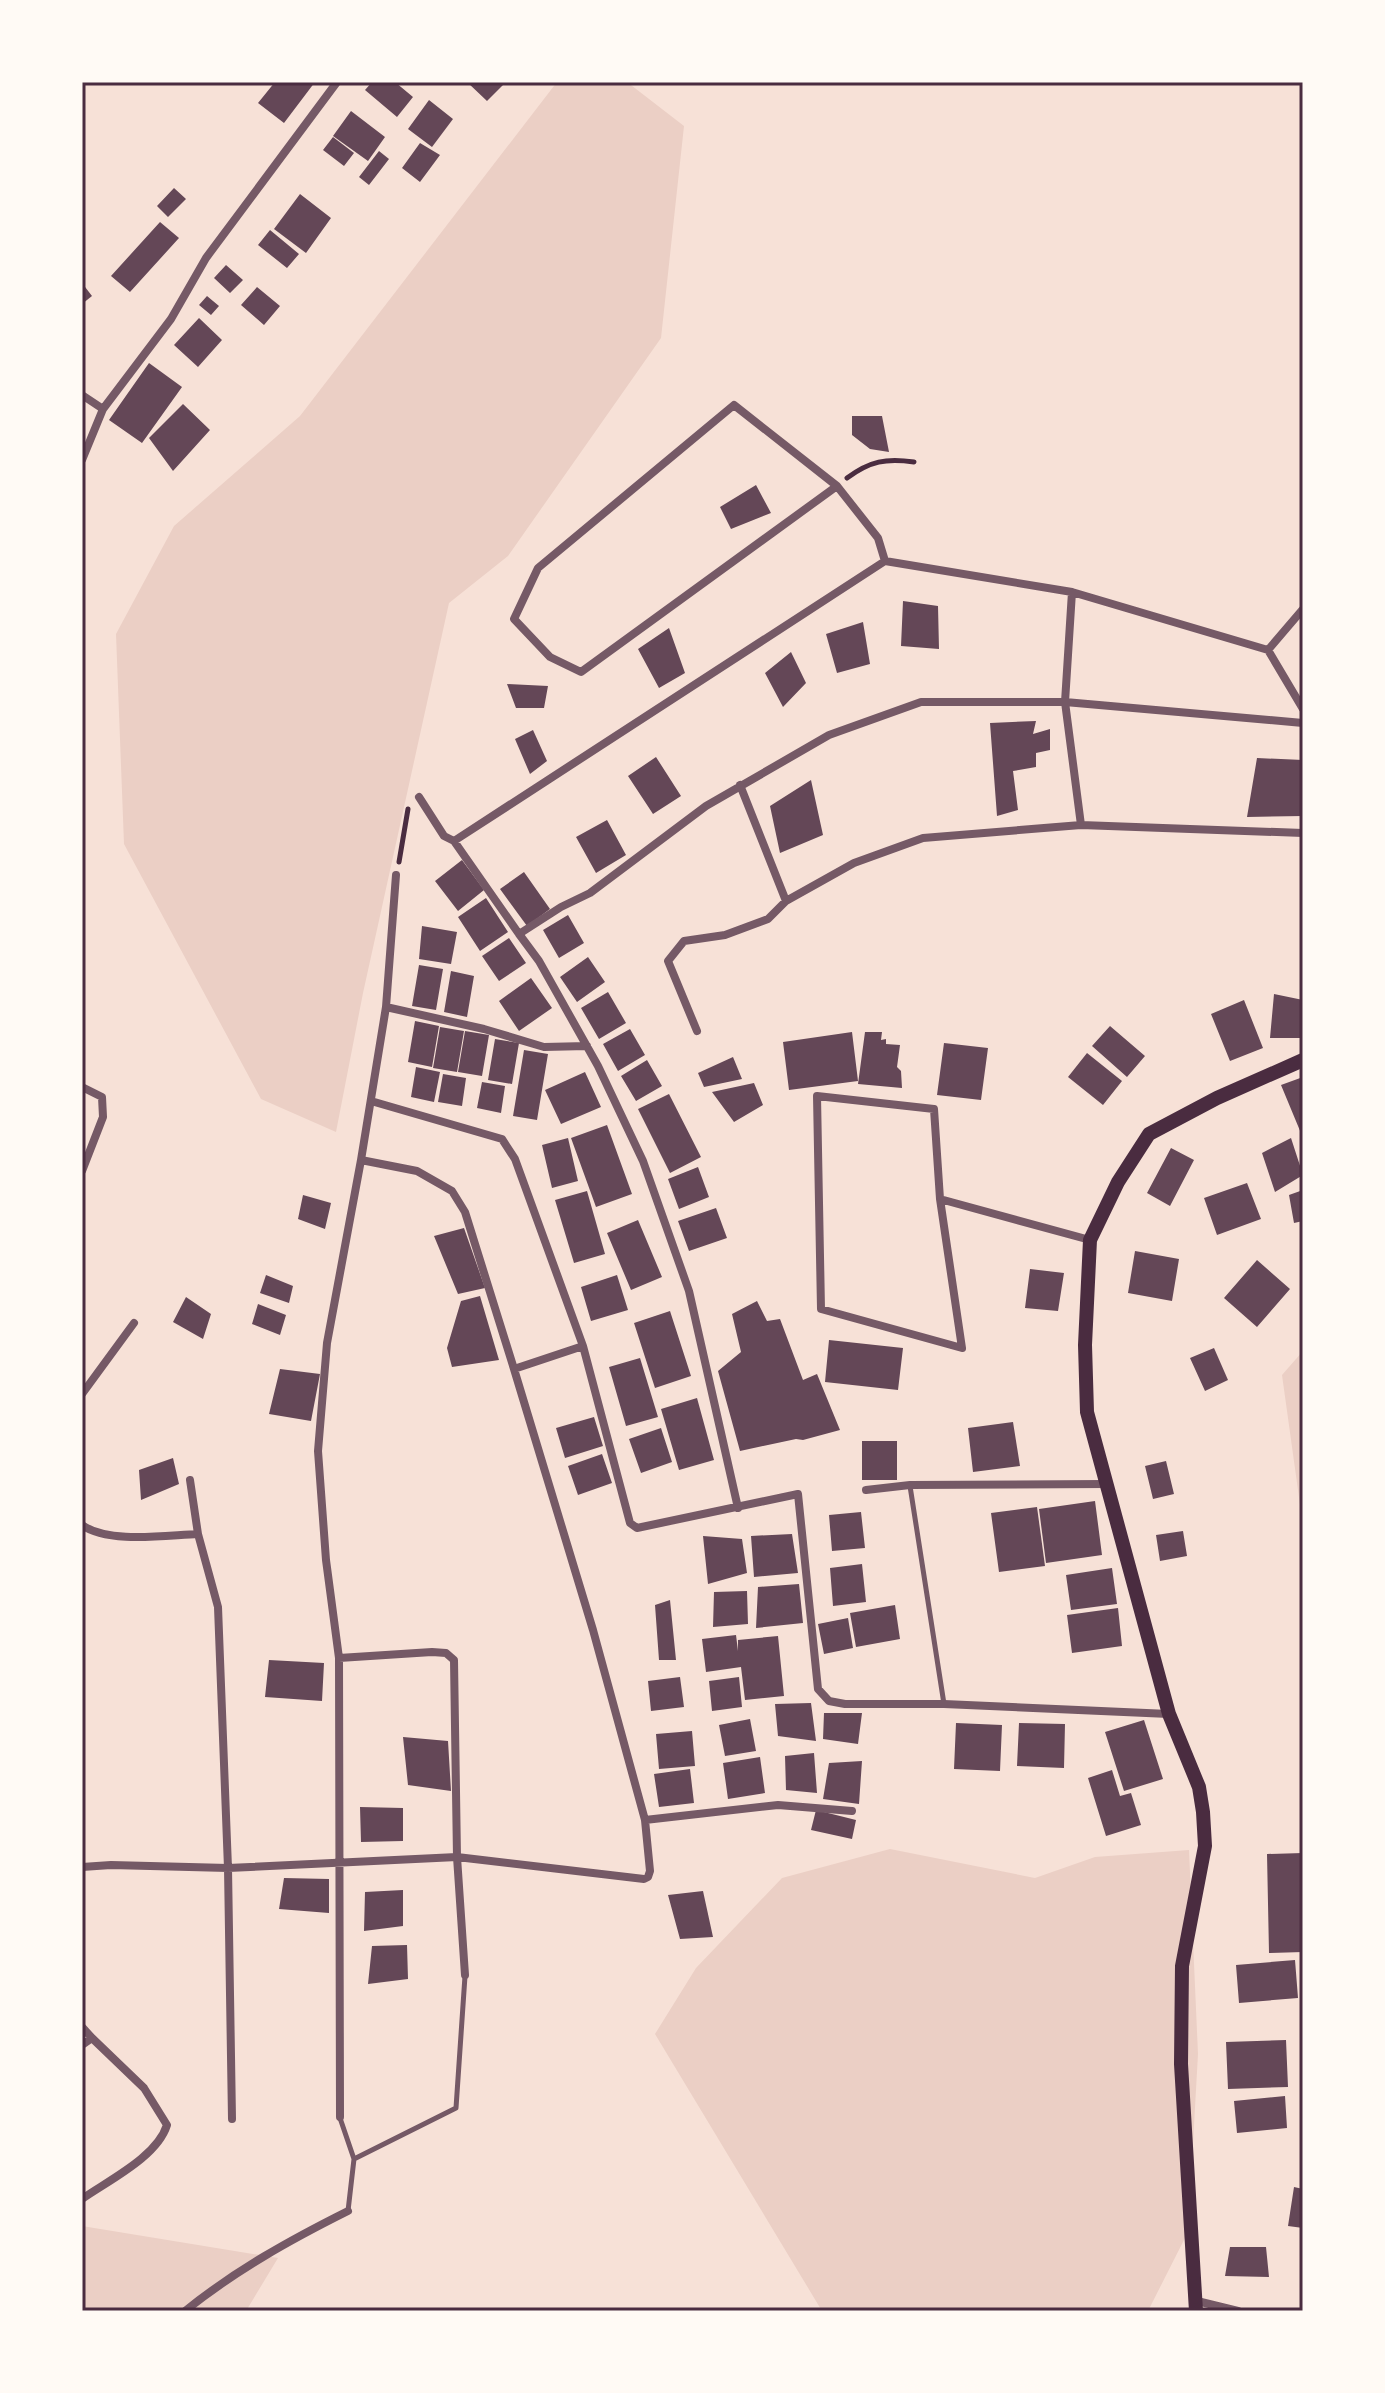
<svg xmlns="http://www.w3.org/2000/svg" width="1385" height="2393" font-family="'Nunito Sans',sans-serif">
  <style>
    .green { fill: #ebcfc5 }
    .building { fill: #644757 }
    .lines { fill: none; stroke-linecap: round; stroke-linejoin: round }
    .path { stroke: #4a2c40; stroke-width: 5 }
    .service { stroke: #755966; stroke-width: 5 }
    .minor { stroke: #755966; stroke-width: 8 }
    .secondary { stroke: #4a2c40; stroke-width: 14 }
    .neatline { fill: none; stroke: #4a2c40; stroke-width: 3 }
  </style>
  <rect width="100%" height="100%" fill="#f7e1d7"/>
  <path class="green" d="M557 82H627L684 126 661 338 508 556 449 603 363 993 336 1132 261 1099 124 844 116 634 174 526 300 416Z
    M1303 1351V1526L1282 1375Z
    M890 1849 1035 1878 1095 1857 1189 1850 1198 2054 1188 2232 1148 2311H822L655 2034 696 1968 782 1878Z
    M82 2226 278 2258 246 2311H82Z"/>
  <path class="building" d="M275 82H315L284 123 258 103Z
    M372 82H395L413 97 397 117 365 90Z
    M467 82H506L487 101Z
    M429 100 453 119 432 147 408 129Z
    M351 111 385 137 368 161 333 136Z
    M333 137 354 153 344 166 323 150Z
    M420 143 440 155 420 182 402 168Z
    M379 151 389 159 369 185 359 177Z
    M174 188 186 199 168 217 157 206Z
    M300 194 331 218 306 253 274 229Z
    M160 222 179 238 130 292 111 276Z
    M270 230 299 254 287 268 258 245Z
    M226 265 243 280 230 293 214 278Z
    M82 283 92 296 82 304Z
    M257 287 280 306 264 325 241 305Z
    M207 296 219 306 211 315 199 305Z
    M199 318 222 340 198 367 174 345Z
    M149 363 182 387 142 443 109 420Z
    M183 404 210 430 173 471 149 438Z
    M852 416H882L889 452 870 449 852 435Z
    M756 485 771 513 731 529 720 507Z
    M903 601 938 606 939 649 901 646Z
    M863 622 870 664 837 673 826 634Z
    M669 628 685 673 659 688 638 649Z
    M791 652 806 683 783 707 765 673Z
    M507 684 548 686 544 708H516Z
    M1036 721 1033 734 1050 729V750L1036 753V767L1013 771 1018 810 997 816 990 723Z
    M533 730 547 761 530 774 515 739Z
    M656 757 681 796 653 814 628 776Z
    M1257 758 1303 760V816L1247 817Z
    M811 780 823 835 780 853 770 806Z
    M607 820 626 855 596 873 576 837Z
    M462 860 484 890 458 911 435 881Z
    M524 872 550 909 527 926 500 889Z
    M486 898 508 932 480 951 458 917Z
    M568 915 584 943 559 958 543 930Z
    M422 926 457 932 451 964 419 959Z
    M509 938 526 963 499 981 482 956Z
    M588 957 605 982 577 1002 560 977Z
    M419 965 443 969 436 1010 412 1006Z
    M451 971 474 976 467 1017 444 1012Z
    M531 978 552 1008 519 1031 499 1001Z
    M608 992 626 1023 599 1039 581 1008Z
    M1274 994 1303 1000V1038H1270Z
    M1244 1000 1263 1048 1230 1061 1211 1014Z
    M415 1021 439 1026 432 1067 408 1062Z
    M1110 1026 1145 1056 1127 1077 1092 1046Z
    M440 1027 464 1031 457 1072 433 1068Z
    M630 1029 645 1055 618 1071 603 1044Z
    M465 1031 489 1035 482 1076 458 1072Z
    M852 1032 858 1081 789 1090 783 1042Z
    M865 1032H882L881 1040 886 1039V1044L900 1045 897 1067 901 1071 902 1088 858 1084Z
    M495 1039 519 1043 512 1084 488 1080Z
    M944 1043 988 1048 981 1100 937 1095Z
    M524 1050 548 1054 537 1120 513 1116Z
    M1087 1053 1122 1081 1103 1105 1068 1077Z
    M733 1057 742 1079 704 1087 698 1073Z
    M647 1060 662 1086 636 1101 621 1076Z
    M416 1067 440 1072 434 1102 411 1097Z
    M585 1072 601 1107 561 1124 545 1090Z
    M443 1074 466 1078 462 1106 438 1102Z
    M1303 1077V1138L1281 1085Z
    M482 1082 505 1086 501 1113 477 1108Z
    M754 1083 763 1105 734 1122 712 1092Z
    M669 1094 701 1157 670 1173 638 1109Z
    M607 1125 632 1194 596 1207 571 1138Z
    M568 1138 578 1181 552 1188 542 1145Z
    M1291 1138 1303 1175 1275 1192 1262 1153Z
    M1171 1148 1194 1160 1170 1206 1147 1193Z
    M698 1167 709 1197 679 1209 668 1179Z
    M1247 1183 1261 1219 1217 1235 1204 1198Z
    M1303 1190V1221L1294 1223 1289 1195Z
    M587 1191 605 1254 574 1263 555 1200Z
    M303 1195 331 1203 325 1229 298 1219Z
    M716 1208 727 1238 689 1251 678 1221Z
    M638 1220 662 1277 631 1290 607 1233Z
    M464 1228 485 1288 458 1294 434 1236Z
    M1135 1251 1179 1259 1172 1301 1128 1293Z
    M1257 1260 1290 1289 1257 1327 1224 1298Z
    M1030 1269 1064 1273 1058 1311 1025 1308Z
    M266 1275 293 1286 289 1303 260 1293Z
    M617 1275 628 1310 591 1321 581 1287Z
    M480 1296 499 1360 452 1367 447 1348 461 1301Z
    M186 1297 211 1314 203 1339 173 1322Z
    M757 1301 767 1321 780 1319 803 1380 817 1374 840 1430 803 1440 796 1439 740 1451 718 1371 741 1352 732 1314Z
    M258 1304 286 1315 280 1335 252 1324Z
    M670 1311 691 1376 655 1388 634 1323Z
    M829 1340 903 1348 898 1390 825 1382Z
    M1214 1348 1228 1380 1205 1391 1190 1358Z
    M640 1358 658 1417 626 1426 609 1367Z
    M280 1369 320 1374 311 1421 269 1414Z
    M697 1398 714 1460 679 1470 661 1409Z
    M594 1417 603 1446 565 1458 556 1428Z
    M1013 1422 1020 1466 973 1472 968 1428Z
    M661 1428 672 1462 641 1473 629 1439Z
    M862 1441H897V1480H862Z
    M602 1454 612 1483 578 1495 568 1466Z
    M173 1458 179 1484 141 1500 139 1470Z
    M1166 1461 1174 1494 1153 1499 1145 1466Z
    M1095 1501 1102 1555 1046 1563 1039 1509Z
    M1037 1507 1045 1566 999 1572 991 1513Z
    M861 1512 865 1548 832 1551 829 1515Z
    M1183 1531 1187 1556 1160 1561 1156 1535Z
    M792 1534 798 1573 754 1577 751 1536Z
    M703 1536 742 1539 747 1573 708 1584Z
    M862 1564 866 1602 833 1606 830 1568Z
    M1112 1568 1117 1604 1071 1610 1066 1575Z
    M799 1584 803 1623 756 1628 758 1587Z
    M747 1591 748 1624 713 1627 714 1592Z
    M670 1600 676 1660H659L655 1605Z
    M895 1605 900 1639 856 1647 850 1613Z
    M1118 1608 1122 1646 1072 1653 1067 1615Z
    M848 1618 853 1648 824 1654 818 1624Z
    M736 1635 738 1651V1640L778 1636 784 1696 745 1700 741 1667 706 1672 702 1639Z
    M269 1660 324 1663 322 1701 265 1697Z
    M680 1677 684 1707 651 1711 648 1681Z
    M739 1677 742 1707 712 1711 709 1681Z
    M811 1703 816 1741 778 1736 775 1704Z
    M824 1713H862L858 1744 823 1739Z
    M750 1719 756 1751 725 1756 719 1725Z
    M1144 1720 1163 1779 1124 1791 1105 1732Z
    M956 1723 1002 1725 1000 1771 954 1769Z
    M1019 1723 1065 1724 1064 1768 1017 1766Z
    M692 1731 695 1766 659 1769 656 1734Z
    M403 1737 448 1741 451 1791 408 1785Z
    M814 1753 817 1793 786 1790 785 1756Z
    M760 1757 765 1793 728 1799 723 1763Z
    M862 1761 859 1804 823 1799 829 1763Z
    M690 1769 694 1803 659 1807 654 1774Z
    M1112 1770 1120 1796 1131 1793 1141 1825 1106 1836 1088 1778Z
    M360 1807 403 1808V1841L361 1842Z
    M816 1810 856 1820 852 1839 811 1830Z
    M1303 1853V1952L1269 1953 1267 1854Z
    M284 1878 329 1879V1913L279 1909Z
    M403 1890V1926L364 1931 365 1892Z
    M703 1891 713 1937 680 1939 668 1895Z
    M407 1945 408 1979 368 1984 372 1946Z
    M1295 1960 1298 1998 1239 2003 1236 1965Z
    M1286 2040 1288 2087 1228 2089 1226 2042Z
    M1285 2096 1287 2128 1237 2133 1234 2101Z
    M1294 2187 1303 2189V2228L1288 2226Z
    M1230 2247H1266L1269 2277 1225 2276Z"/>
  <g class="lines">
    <path class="path" d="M847 478C870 461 886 458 914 462
      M399 862 408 809"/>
    <path class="service" d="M910 1486 944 1704
      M340 2118 354 2159
      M348 2211 354 2159 456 2108 465 1976"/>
    <path class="minor" d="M82 395 103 409
      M82 460 103 409 171 319 206 258 337 82
      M837 486 734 405 538 568 514 619 550 657 581 672 837 486 878 538 885 561
      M1072 592 1268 650 1303 709
      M1268 650 1303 609
      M740 785 786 901 854 863 923 838 1081 825 1065 702 1303 723
      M419 797 444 836 454 841 885 561 1072 592 1065 702H921L829 735 706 806 590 893 561 907 519 934 539 961 598 1066 643 1161 689 1291 738 1508
      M1081 825 1303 833
      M454 841 519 934
      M386 1007 484 1029 544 1047 587 1046
      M697 1031 668 961 684 941 725 935 768 919 786 901
      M82 1087 102 1097 103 1117 82 1171
      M371 1101 502 1139 515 1159 583 1346 514 1369 593 1630 645 1820 778 1805 852 1811
      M361 1160 417 1171 452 1191 465 1212 514 1369
      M940 1199 962 1348 821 1309 817 1096 934 1109 940 1199 1090 1240
      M583 1346 630 1523 637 1528 798 1494 818 1689 829 1701 845 1704H944L1169 1714
      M82 1394 134 1323
      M190 1480 198 1534 218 1607 228 1868 457 1857 644 1879 648 1877 650 1871 645 1820
      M866 1490 910 1485 1106 1484
      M82 1525C108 1544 167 1535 198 1534
      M339 1658 326 1560 318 1451 327 1343 361 1160 386 1007 396 875
      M82 1867 111 1865 228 1868 232 2119
      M82 2027 92 2038 82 2045
      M340 2117 339 1658 432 1652 446 1653 454 1660 457 1857 465 1975
      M82 2199C109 2180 157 2157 167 2125L144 2088 92 2038
      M1197 2301 1238 2311
      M185 2311C236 2270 290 2240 348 2211"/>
    <path class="secondary" d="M1196 2311 1181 2064 1182 1966 1205 1846 1203 1812 1199 1787 1169 1714 1087 1412 1085 1345 1090 1240 1118 1182 1149 1134 1217 1098 1303 1060"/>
  </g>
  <rect width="1385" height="2393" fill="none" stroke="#fffaf5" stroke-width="168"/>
  <rect x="84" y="84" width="1217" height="2225" class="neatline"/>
</svg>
